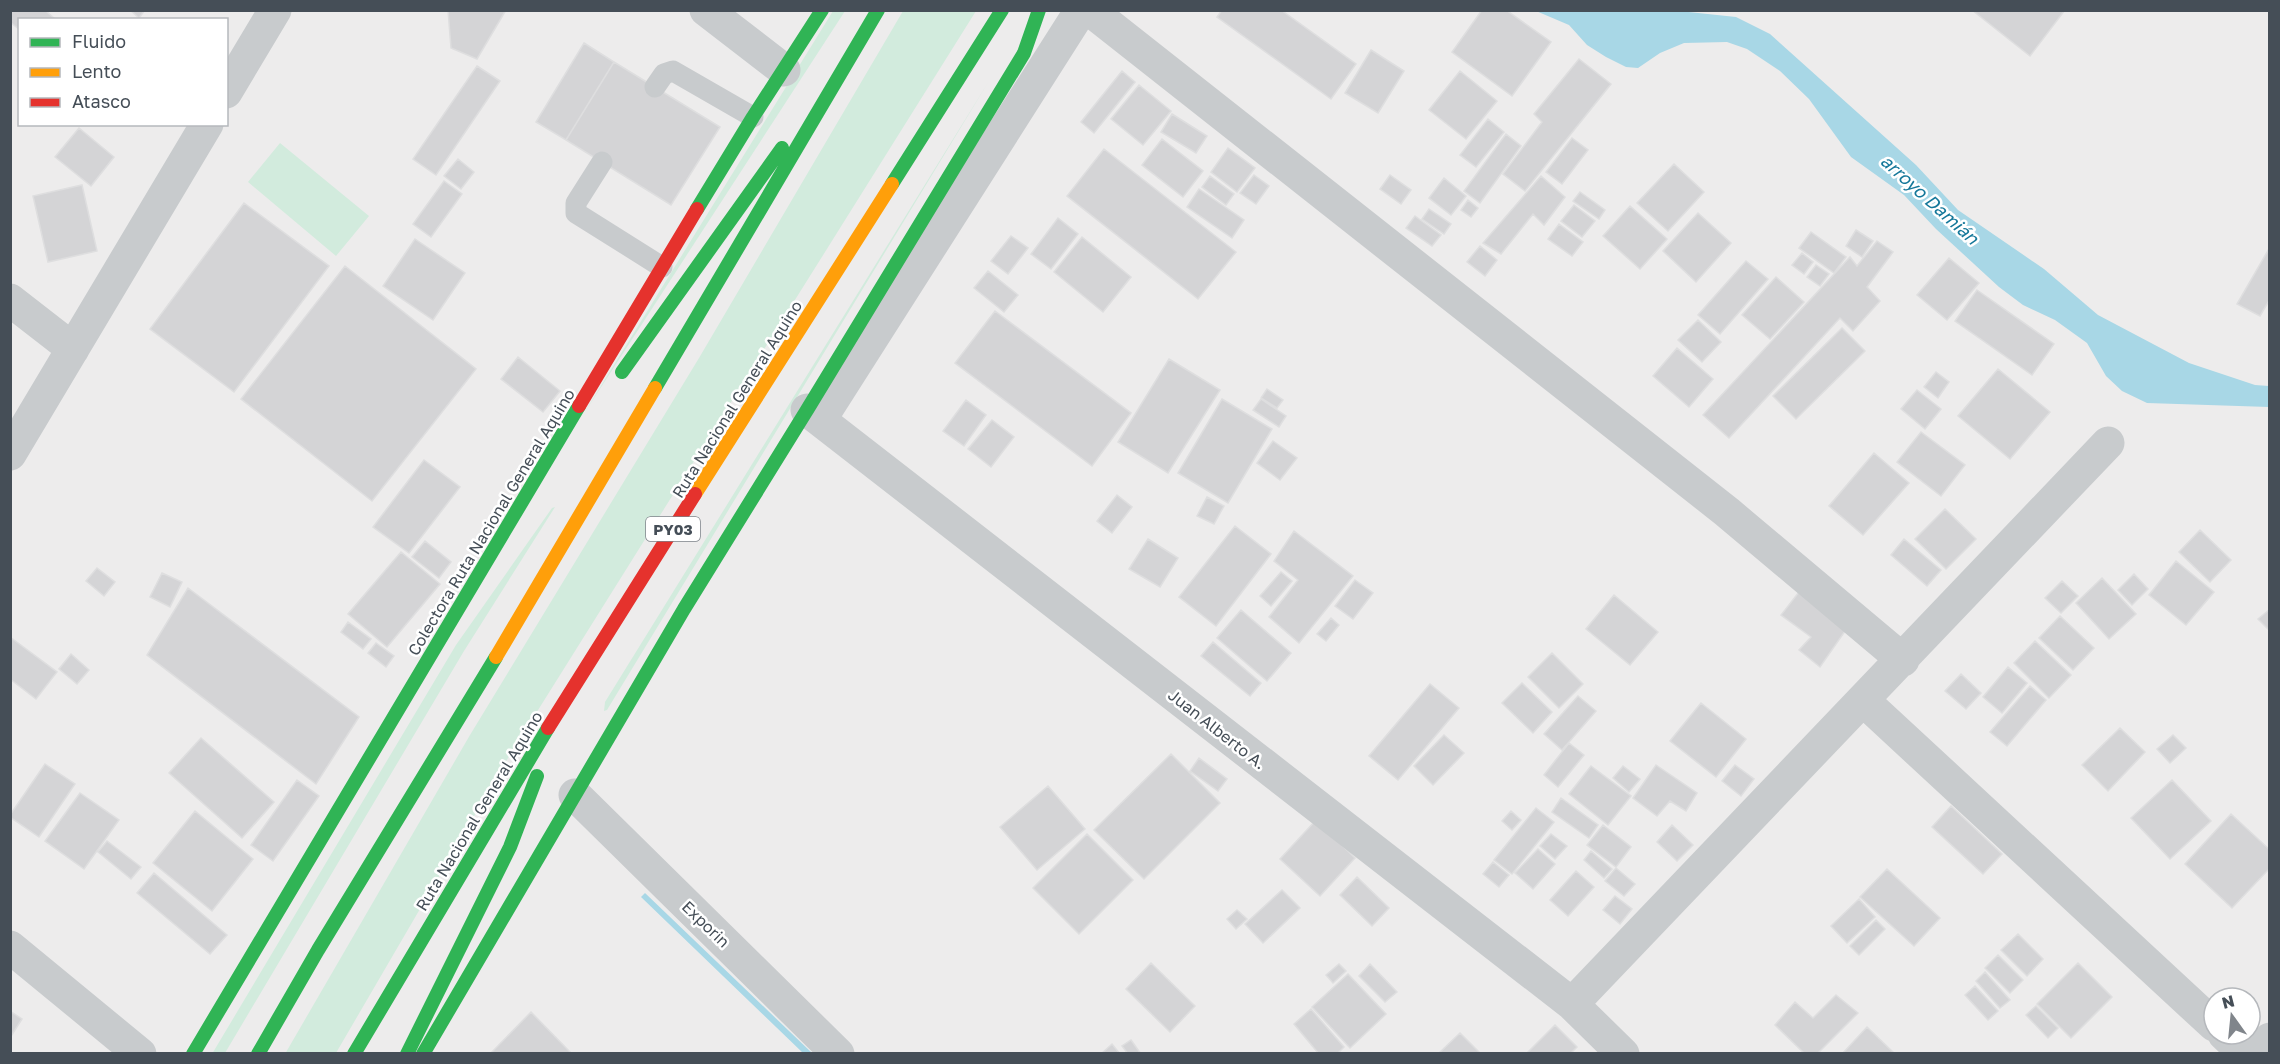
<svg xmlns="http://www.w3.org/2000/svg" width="2280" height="1064" font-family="'Golos Text',sans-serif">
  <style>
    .green { fill: #d2ebdd }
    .water { fill: #a8d7e6 }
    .building { fill: #d4d4d6; stroke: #dededf; stroke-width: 1.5 }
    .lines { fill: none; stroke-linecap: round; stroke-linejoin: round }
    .lane { stroke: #c8cbcd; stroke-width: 21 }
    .street { stroke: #c8cbcd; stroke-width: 33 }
    .fast { stroke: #30b455; stroke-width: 14 }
    .slow { stroke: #ff9f0a; stroke-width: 14 }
    .jam { stroke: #e5322d; stroke-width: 14 }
    .labels { text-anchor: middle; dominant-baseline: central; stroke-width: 5; stroke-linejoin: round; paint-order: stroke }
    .shield { fill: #fff; stroke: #7d8389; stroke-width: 1.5 }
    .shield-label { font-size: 15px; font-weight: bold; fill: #454e57 }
    .street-label { font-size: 16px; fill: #454e57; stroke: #fff }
    .water-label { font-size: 18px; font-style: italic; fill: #15789a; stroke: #fff }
  </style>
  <rect width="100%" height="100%" fill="#edecec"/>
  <path class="green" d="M833 11H845L583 415Z
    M903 11H976L508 758 336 1053 285 1054 470 735 699 358Z
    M989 81 607 710 604 711 605 702Z
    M280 143 369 216 336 256 248 182Z
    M555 507 464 651 225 1053 212 1054 456 645 552 508Z"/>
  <path class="water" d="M1536 11H1679L1736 17 1770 34 1916 165 1958 210 2044 269 2098 315 2189 363 2255 385 2269 386V407L2147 403 2122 391 2106 376 2087 343 2055 320 2023 305 1999 287 1936 229 1904 195 1851 157 1809 99 1780 71 1747 49 1727 42 1684 43 1660 53 1638 68 1626 67 1606 57 1587 45 1569 25Z
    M645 893 812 1053H803L641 897Z"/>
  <path class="building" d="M10 10H45L56 20H20V30L10 22Z
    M130 10H145L139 18Z
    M448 10H506L477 59 451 48Z
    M1222 10H1281L1356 64 1331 99 1217 17Z
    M1482 10H1506L1551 42 1512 96 1452 52Z
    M1972 10H2065L2030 56Z
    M584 43 614 62 566 140 536 122Z
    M1371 50 1404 71 1378 113 1345 93Z
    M1579 59 1611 84 1525 191 1503 174 1542 122 1534 114Z
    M614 62 720 127 671 205 566 140Z
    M477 66 500 81 436 175 413 159Z
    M1122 71 1135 82 1094 133 1081 122Z
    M1460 71 1497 101 1466 139 1429 110Z
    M1139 85 1171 111 1143 145 1111 119Z
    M1172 114 1207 136 1196 153 1161 132Z
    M1488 119 1504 132 1476 167 1460 155Z
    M79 128 114 157 91 186 55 157Z
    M1506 134 1521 146 1480 203 1464 191Z
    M1572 138 1588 150 1562 184 1546 172Z
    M1162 139 1203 171 1183 197 1142 165Z
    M1228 148 1255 168 1237 192 1211 172Z
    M1104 149 1236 252 1198 299 1067 196Z
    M458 159 474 172 461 189 444 176Z
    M1674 164 1704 192 1668 231 1637 203Z
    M1254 175 1269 186 1256 204 1240 193Z
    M1390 175 1411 190 1401 204 1380 189Z
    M1210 176 1234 194 1226 205 1202 187Z
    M1541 176 1565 197 1544 225 1533 214 1501 254 1483 243Z
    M1444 178 1466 196 1451 215 1429 198Z
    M444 181 462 194 431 237 413 224Z
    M82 185 97 251 48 262 33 196Z
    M1199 189 1244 220 1232 238 1187 207Z
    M1580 192 1605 210 1599 219 1573 201Z
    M1468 200 1478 208 1471 217 1461 210Z
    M244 203 329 266 234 392 150 329Z
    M1574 205 1595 221 1582 237 1561 221Z
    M1630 206 1667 239 1640 269 1603 236Z
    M1429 209 1451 224 1444 234 1422 219Z
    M1698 213 1731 243 1696 282 1663 251Z
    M1415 216 1441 235 1432 246 1406 228Z
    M1058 218 1078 234 1051 269 1031 254Z
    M1559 224 1583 242 1572 256 1548 239Z
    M1856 230 1873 241 1862 257 1846 246Z
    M1811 232 1846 257 1834 273 1799 248Z
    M1011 236 1028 248 1008 274 991 261Z
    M1082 237 1131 277 1103 312 1054 272Z
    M415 239 465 273 433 320 383 286Z
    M1877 241 1893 252 1867 287 1880 301 1853 331 1840 318 1729 438 1703 415 1850 257 1857 266Z
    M1480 246 1497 260 1485 276 1467 262Z
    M2270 247V299L2260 316 2237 304Z
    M1802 253 1813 262 1804 274 1792 265Z
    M1949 258 1979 283 1947 320 1917 295Z
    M1746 261 1768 279 1720 334 1698 315Z
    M1816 265 1829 274 1820 286 1807 277Z
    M345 266 476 369 372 501 241 399Z
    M988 271 1018 295 1004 312 974 288Z
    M1776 277 1804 302 1770 339 1742 315Z
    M1977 290 2054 344 2032 375 1955 321Z
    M995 311 1131 413 1092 466 955 363Z
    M1698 320 1721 342 1702 362 1678 340Z
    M1842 328 1865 351 1796 419 1773 396Z
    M1677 348 1713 379 1689 407 1653 376Z
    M518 357 560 391 543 412 501 379Z
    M1169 359 1220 390 1168 473 1118 442Z
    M1998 369 2050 412 2010 459 1958 416Z
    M1936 372 1949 382 1938 398 1924 387Z
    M1267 389 1283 400 1277 408 1261 398Z
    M1917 390 1941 409 1925 429 1901 409Z
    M1222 399 1272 429 1228 503 1178 473Z
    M1261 399 1286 416 1279 427 1253 410Z
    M966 400 986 415 964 446 943 431Z
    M992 420 1014 437 991 467 968 449Z
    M1921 432 1965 465 1941 496 1897 462Z
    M1273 441 1297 458 1280 480 1257 463Z
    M1874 453 1909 483 1863 535 1829 506Z
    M424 460 460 487 409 553 373 527Z
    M1117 495 1132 507 1112 533 1097 521Z
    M1207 497 1224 506 1214 524 1197 516Z
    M1945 509 1976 539 1946 569 1915 539Z
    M1235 526 1271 554 1216 626 1179 597Z
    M2200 530 2231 560 2210 582 2179 552Z
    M1294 531 1353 576 1299 643 1269 617 1298 580 1274 561Z
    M1148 539 1178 558 1160 587 1129 569Z
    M1904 539 1941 570 1927 586 1891 555Z
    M425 541 451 562 439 578 412 557Z
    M401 552 440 584 387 647 348 614Z
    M2176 561 2214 592 2186 625 2149 595Z
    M97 568 115 582 104 596 86 581Z
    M1281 572 1292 581 1271 606 1260 596Z
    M162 573 182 582 170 607 150 597Z
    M2134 574 2148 589 2132 605 2118 590Z
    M2102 578 2136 614 2109 639 2076 603Z
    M1355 580 1373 593 1353 619 1335 606Z
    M2062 581 2078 596 2061 613 2045 598Z
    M188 588 359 717 316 784 147 655Z
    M1799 592 1848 627 1820 667 1799 650 1811 637 1781 615Z
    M1614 595 1658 632 1630 665 1586 629Z
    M2270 609V631L2258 619Z
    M1241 610 1291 653 1267 681 1217 638Z
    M2060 616 2094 648 2073 670 2039 638Z
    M1331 618 1339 625 1326 641 1317 634Z
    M348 622 371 639 363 649 341 632Z
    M10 637 57 672 36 699 10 679Z
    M2035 641 2071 675 2049 698 2014 663Z
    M1213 642 1261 683 1250 696 1201 656Z
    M376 643 394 656 386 667 368 653Z
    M1552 653 1583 684 1559 708 1528 677Z
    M71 654 89 670 77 684 59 669Z
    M2008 667 2027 683 2002 713 1983 697Z
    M1961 674 1981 693 1966 709 1945 691Z
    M1522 683 1552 712 1533 733 1502 703Z
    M1430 684 1459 708 1398 780 1369 756Z
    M2030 686 2046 700 2007 746 1990 732Z
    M1578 696 1596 711 1562 750 1544 734Z
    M1701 703 1746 739 1716 777 1670 741Z
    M2120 728 2145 752 2108 791 2082 765Z
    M1444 735 1464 753 1433 785 1414 766Z
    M2173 735 2186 748 2170 763 2157 749Z
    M201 738 274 802 242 838 169 773Z
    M1569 743 1584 755 1558 787 1544 775Z
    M1171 754 1220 803 1144 879 1094 830Z
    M1199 758 1227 779 1218 791 1190 771Z
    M45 764 75 784 39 837 10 817V815Z
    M1656 765 1697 793 1686 811 1670 801 1657 816 1633 798Z
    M1735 765 1754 779 1741 796 1722 781Z
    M1591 766 1631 796 1608 825 1569 794Z
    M1623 766 1640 779 1629 792 1613 778Z
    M297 780 319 796 273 861 251 845Z
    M2172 780 2211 821 2170 859 2131 818Z
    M1048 786 1085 829 1037 870 1000 827Z
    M80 793 119 820 84 869 45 841Z
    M1561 798 1598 825 1589 838 1552 812Z
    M1951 806 2002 854 1983 874 1932 827Z
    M1536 808 1554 822 1512 874 1494 860Z
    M195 811 253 859 212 911 153 863Z
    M1511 811 1521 820 1512 830 1502 821Z
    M2231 814 2270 850V868L2232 908 2185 864Z
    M1316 820 1355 858 1320 896 1280 859Z
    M1603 825 1631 847 1616 867 1587 845Z
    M1672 825 1693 845 1677 861 1657 842Z
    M1087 834 1133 880 1079 934 1033 888Z
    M1551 834 1567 846 1555 859 1540 846Z
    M107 841 141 867 131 879 98 852Z
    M1538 849 1555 864 1533 889 1515 873Z
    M1591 851 1612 869 1604 878 1584 860Z
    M1493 862 1509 875 1499 887 1483 874Z
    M1616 868 1635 884 1624 896 1605 881Z
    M1887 869 1940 918 1914 946 1860 897Z
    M1576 871 1594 887 1568 916 1550 900Z
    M154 873 227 935 210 954 137 893Z
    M1357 877 1389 908 1372 926 1340 895Z
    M1282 890 1300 908 1263 943 1245 924Z
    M1615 896 1632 909 1620 924 1603 910Z
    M1859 899 1875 917 1847 943 1831 926Z
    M1237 910 1247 919 1236 929 1227 919Z
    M1876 920 1885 929 1859 955 1850 946Z
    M2018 934 2043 959 2027 976 2001 950Z
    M1998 955 2023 980 2010 993 1985 968Z
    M1151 963 1195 1006 1170 1032 1126 989Z
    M2078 963 2112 997 2071 1038 2037 1004Z
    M1339 964 1346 971 1333 983 1326 975Z
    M1370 964 1397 992 1385 1002 1359 976Z
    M1985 972 2010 1000 2000 1008 1976 981Z
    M1348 974 1386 1014 1350 1048 1312 1007Z
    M1975 986 1998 1011 1988 1020 1965 995Z
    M1836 995 1858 1013 1817 1054H1805L1775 1025 1795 1002 1813 1018Z
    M2036 1006 2058 1028 2048 1038 2026 1015Z
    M1311 1009 1344 1047 1337 1054H1319L1294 1024Z
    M10 1011 22 1019 10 1038Z
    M531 1012 572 1054H490Z
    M1555 1025 1577 1047 1570 1054H1526Z
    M1867 1027 1895 1054H1842Z
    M1460 1033 1481 1054H1438Z
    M1131 1040 1141 1054H1128L1122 1046Z
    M1112 1044 1120 1054H1101Z"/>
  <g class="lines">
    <path class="lane" d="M655 87 664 74 673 71 753 117
      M602 162 576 203V213L662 267"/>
    <path class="street" d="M706 10 784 70
      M1090 10 1727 512 1903 660
      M226 92 275 10
      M10 300 73 349
      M807 410 1572 1004 1623 1054
      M820 420 1081 10
      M10 454 207 124
      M1864 701 2214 1025
      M575 795 838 1054
      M10 947 140 1054
      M1572 1004 2108 443
      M2224 1034 2245 1054
      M2256 1054 2270 1039"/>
    <path class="fast" d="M892 184 1002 10
      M697 209 753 117 822 10
      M622 372 782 148
      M655 388 878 10
      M807 410 1024 53 1039 10
      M193 1054 579 406
      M258 1054 318 950 496 657
      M354 1054 548 728
      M407 1054 510 847 537 776
      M423 1054 684 609 807 410"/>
    <path class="slow" d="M695 494 892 184
      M496 657 655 388"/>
    <path class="jam" d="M579 406 697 209
      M548 728 695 494"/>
  </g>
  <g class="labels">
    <rect class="shield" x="646" y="517" width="54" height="24" rx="4.5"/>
    <g class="shield-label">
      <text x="673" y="529">PY03</text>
    </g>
    <g class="street-label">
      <text transform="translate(737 399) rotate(-58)">Ruta Nacional General Aquino</text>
      <text transform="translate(491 522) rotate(-59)">Colectora Ruta Nacional General Aquino</text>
      <text transform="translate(1217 729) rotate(38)">Juan Alberto A.</text>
      <text transform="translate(479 811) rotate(-59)">Ruta Nacional General Aquino</text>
      <text transform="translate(706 924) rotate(44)">Exporin</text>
    </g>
    <g class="water-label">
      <text transform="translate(1930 199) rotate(42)">arroyo Damián</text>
    </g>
  </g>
  <rect width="2280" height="1064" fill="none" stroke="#454e57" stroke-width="24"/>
  <rect x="18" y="18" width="210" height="108" fill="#ffffff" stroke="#b5b8bc" stroke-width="1.5"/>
  <rect x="30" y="38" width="30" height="9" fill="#30b455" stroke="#b5b8bc" stroke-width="1.5"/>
  <text x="72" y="48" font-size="18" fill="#454e57">Fluido</text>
  <rect x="30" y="68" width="30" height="9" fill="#ff9f0a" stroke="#b5b8bc" stroke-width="1.5"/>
  <text x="72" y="78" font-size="18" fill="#454e57">Lento</text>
  <rect x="30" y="98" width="30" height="9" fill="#e5322d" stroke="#b5b8bc" stroke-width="1.5"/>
  <text x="72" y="108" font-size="18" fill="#454e57">Atasco</text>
  <g transform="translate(2232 1016) rotate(345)"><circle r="28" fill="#ffffff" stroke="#b5b8bc" stroke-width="1.5"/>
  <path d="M0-4.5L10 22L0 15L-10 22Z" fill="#80858b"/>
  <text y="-9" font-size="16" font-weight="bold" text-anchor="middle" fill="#454e57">N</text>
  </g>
</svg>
